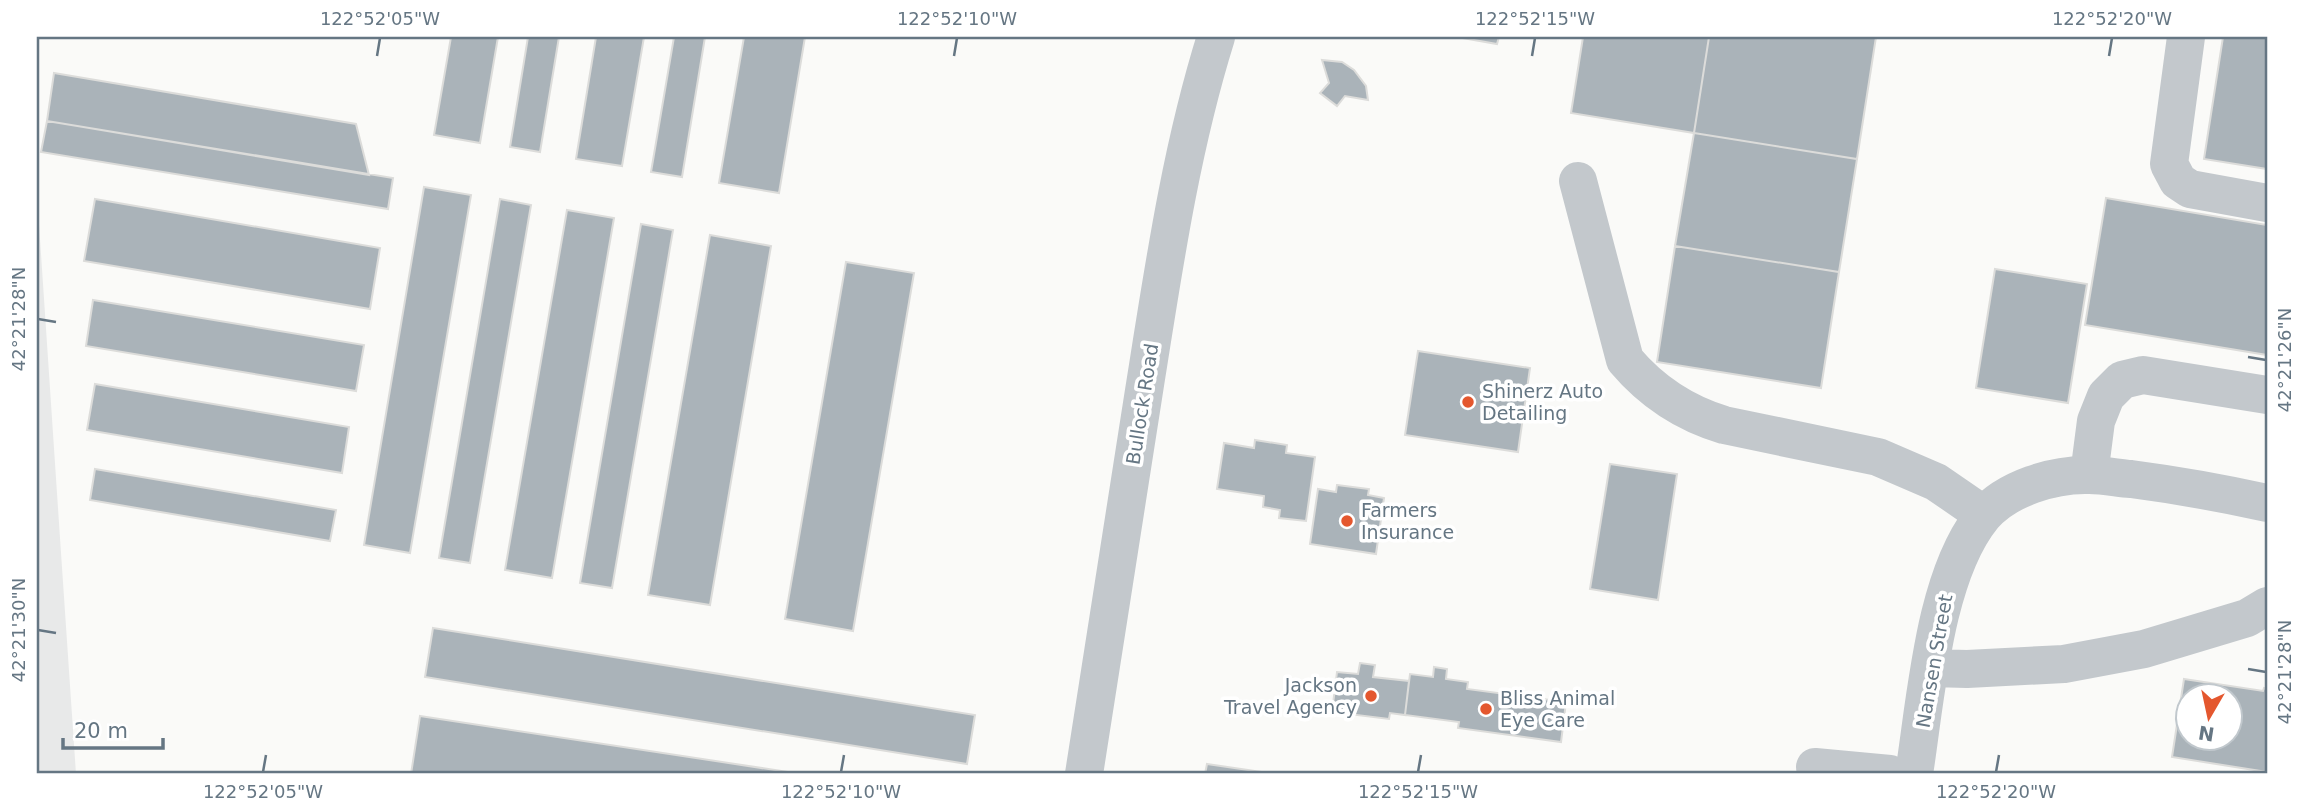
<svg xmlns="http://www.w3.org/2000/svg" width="2304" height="811" font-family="'DejaVu Sans',sans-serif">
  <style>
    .built { fill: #e8e9e9 }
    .building { fill: #aab3b9; stroke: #dcdcda; stroke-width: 2; fill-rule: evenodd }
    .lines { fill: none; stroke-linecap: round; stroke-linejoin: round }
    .minor { stroke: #c3c8cc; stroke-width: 38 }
    .ticks { fill: none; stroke: #657683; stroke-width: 2.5 }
    .poi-dot { fill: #e4572e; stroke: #fff; stroke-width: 2.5 }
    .labels { text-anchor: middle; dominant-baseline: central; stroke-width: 7; stroke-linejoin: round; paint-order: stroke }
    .poi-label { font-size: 19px; fill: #657683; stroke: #fff; text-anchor: start }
    .street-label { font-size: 19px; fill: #657683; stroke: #fff }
    .neatline { fill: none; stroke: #657683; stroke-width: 2.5 }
    .ticks-label { font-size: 18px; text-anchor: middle; fill: #657683 }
  </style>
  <rect width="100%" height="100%" fill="#fafaf8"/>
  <path class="built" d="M37 194 60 538 76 774H37Z"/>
  <path class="building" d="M451 37H498L480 143 434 135Z
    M528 37H559L540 152 510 147Z
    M596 37H644L622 166 576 159Z
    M674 37H705L682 177 651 172Z
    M744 37H805L779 193 719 183Z
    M1457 37H1499L1497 44Z
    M1583 37H1709L1694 133 1571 113Z
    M1709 37H1876L1857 159 1694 133Z
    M2223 37H2267V169L2204 159Z
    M1322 60 1342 62 1354 70 1366 86 1368 100 1345 96 1337 106 1320 93 1329 83Z
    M54 73 356 124 369 175 47 121Z
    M47 121 393 178 388 209 41 152Z
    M1694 133 1857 159 1839 272 1675 246Z
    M424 187 471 195 410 553 364 545Z
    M2106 198 2267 225V355L2085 325Z
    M95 199 380 248 370 309 84 261Z
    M500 199 531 205 470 563 439 558Z
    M567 210 614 218 552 578 505 570Z
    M641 224 673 230 612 588 580 583Z
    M710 235 771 246 710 605 648 595Z
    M1675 246 1839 272 1821 388 1657 362Z
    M846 262 914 273 853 631 785 619Z
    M1995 269 2087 284 2068 403 1976 388Z
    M93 300 364 345 356 391 86 346Z
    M1418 351 1530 368 1518 452 1405 435Z
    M95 384 349 427 342 473 87 430Z
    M1255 440 1287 445 1286 453 1315 457 1306 521 1279 518 1280 510 1263 507 1264 496 1217 489 1224 443 1254 448Z
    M1610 464 1677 474 1658 600 1590 589Z
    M95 469 336 510 330 541 90 500Z
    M1337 485 1369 489 1368 495 1384 498 1376 554 1310 544 1318 489 1336 492Z
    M433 628 975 715 967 764 425 677Z
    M1360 663 1375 665 1373 677 1409 681 1405 715 1390 713 1389 719 1332 712 1337 672 1358 674Z
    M1434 667 1447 669 1446 679 1468 682 1467 689 1566 702 1561 742 1458 728 1459 722 1405 715 1410 674 1433 677Z
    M2184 679 2263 691 2264 688 2267 689V772L2172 757ZM2188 696H2230V738H2188Z
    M420 716 801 774H411Z
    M1207 764 1276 774H1205Z"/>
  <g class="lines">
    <path class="minor" d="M2186 37 2169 164 2178 181 2190 189 2267 203
      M1578 181 1625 360C1652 392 1684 413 1724 425L1878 457 1936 482 1984 515
      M2089 475 2096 421 2106 396 2122 380 2143 375 2267 395
      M1931 668 1967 669 2064 664 2144 649 2247 618 2267 606
      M1815 767 1890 774
      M1084 774C1104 646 1124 519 1144 391 1163 272 1180 152 1216 37
      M1914 774C1926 698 1934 576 1983 516 2007 488 2054 474 2089 475 2103 475 2118 478 2131 479 2177 485 2222 493 2267 503"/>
  </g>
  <path class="ticks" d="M377 56 380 38M954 56 957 38M1532 56 1535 38M2109 56 2112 38M38 319 56 322M2248 357 2266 360M38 630 56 633M2248 669 2266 672M263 772 266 755M841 772 844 755M1418 772 1421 755M1996 772 1999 755"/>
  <g class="poi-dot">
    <circle cx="1468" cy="402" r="7"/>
    <circle cx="1347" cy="521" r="7"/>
    <circle cx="1371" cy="696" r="7"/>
    <circle cx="1486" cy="709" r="7"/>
  </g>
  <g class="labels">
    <g class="poi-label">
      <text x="1482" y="391">Shinerz Auto<tspan x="1482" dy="22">Detailing</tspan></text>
      <text x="1361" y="510">Farmers<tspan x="1361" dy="22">Insurance</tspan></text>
      <text x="1357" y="685" text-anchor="end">Jackson<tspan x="1357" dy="22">Travel Agency</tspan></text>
      <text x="1500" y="698">Bliss Animal<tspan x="1500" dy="22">Eye Care</tspan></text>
    </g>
    <g class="street-label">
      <text transform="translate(1142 404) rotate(-81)">Bullock Road</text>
      <text transform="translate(1934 661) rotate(-80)">Nansen Street</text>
    </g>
  </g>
  <rect width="2304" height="811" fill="none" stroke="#ffffff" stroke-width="77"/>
  <g transform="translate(2209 717) rotate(189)"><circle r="33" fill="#ffffff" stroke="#c1c8cd" stroke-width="2"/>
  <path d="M0-5L12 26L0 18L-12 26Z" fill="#e4572e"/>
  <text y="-10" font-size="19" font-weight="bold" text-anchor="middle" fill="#657683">N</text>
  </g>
  <path d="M63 738v10h100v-10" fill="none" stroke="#657683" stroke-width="3.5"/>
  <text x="74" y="738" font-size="21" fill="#657683" stroke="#ffffff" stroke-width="5" paint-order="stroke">20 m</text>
  <rect x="38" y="38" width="2228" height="734" class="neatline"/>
  <g class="ticks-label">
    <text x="380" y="25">122°52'05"W</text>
    <text x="957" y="25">122°52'10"W</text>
    <text x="1535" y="25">122°52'15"W</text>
    <text x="2112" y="25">122°52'20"W</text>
    <text transform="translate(19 319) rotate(-90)" y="6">42°21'28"N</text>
    <text transform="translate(2285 360) rotate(-90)" y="6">42°21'26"N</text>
    <text transform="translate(19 630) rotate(-90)" y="6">42°21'30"N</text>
    <text transform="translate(2285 672) rotate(-90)" y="6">42°21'28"N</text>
    <text x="263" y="798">122°52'05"W</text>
    <text x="841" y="798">122°52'10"W</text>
    <text x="1418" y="798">122°52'15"W</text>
    <text x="1996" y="798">122°52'20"W</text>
  </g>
</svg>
